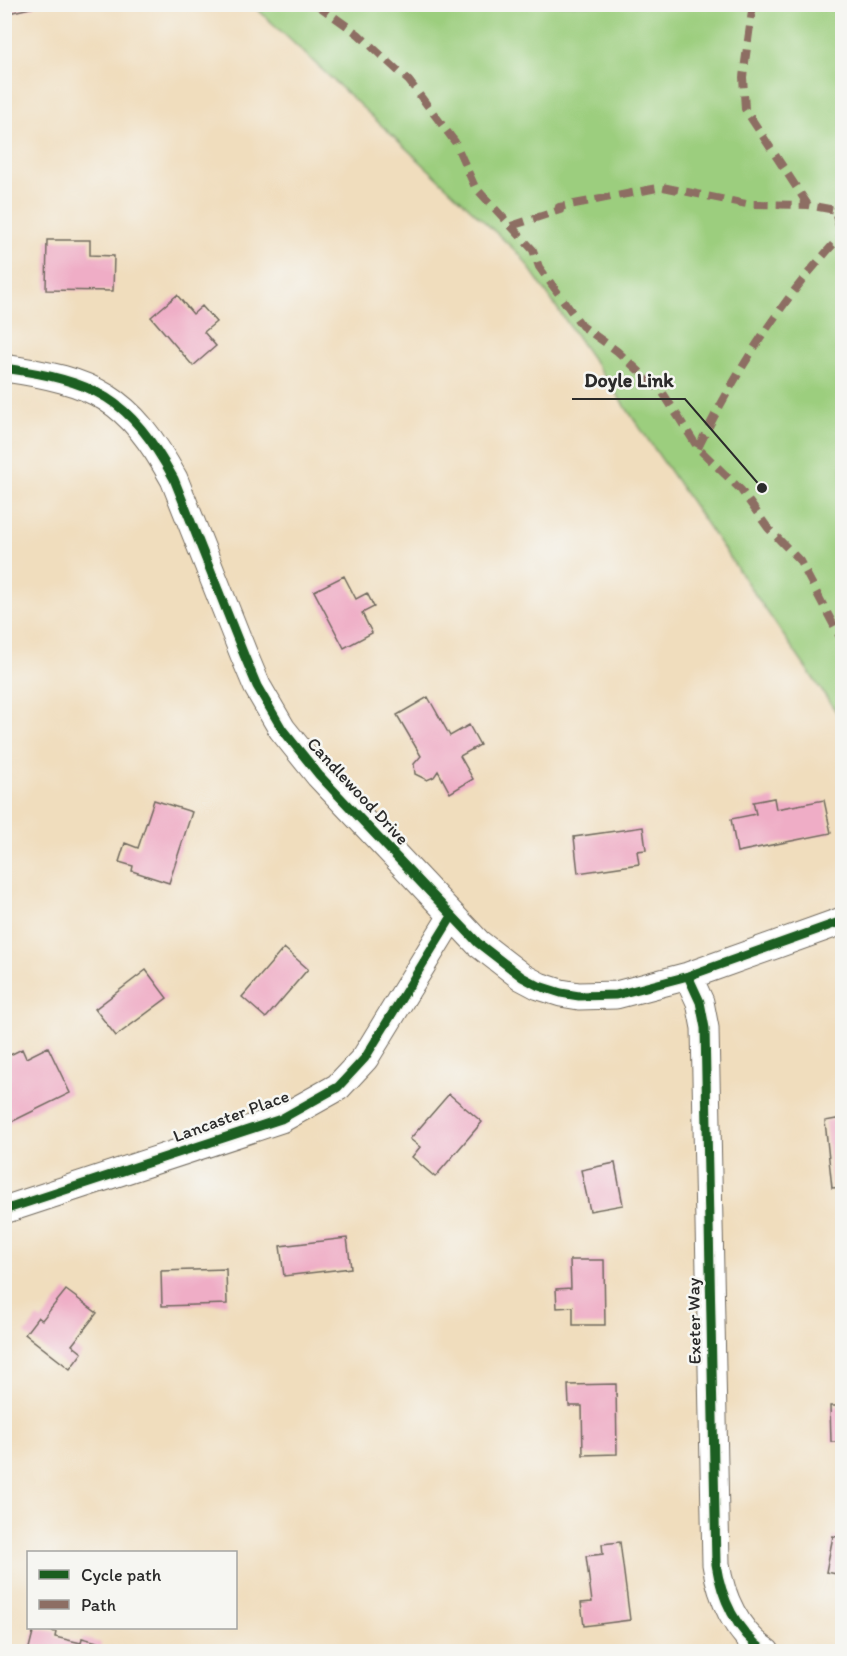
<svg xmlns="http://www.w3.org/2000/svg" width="847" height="1656" font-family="Itim,sans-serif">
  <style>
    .green { fill: #9cce7e; stroke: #647c54; stroke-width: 1.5 }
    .building { fill: #efadc6 }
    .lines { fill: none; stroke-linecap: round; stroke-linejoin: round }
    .minor-casing { stroke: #70695e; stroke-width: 29 }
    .minor { stroke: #fff; stroke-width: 27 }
    .quiet { stroke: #8d6e63; stroke-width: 8; stroke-dasharray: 15 8; stroke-linecap: butt }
    .cycleway-casing { stroke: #f6f6f2; stroke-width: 13 }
    .cycleway { stroke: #1b5e20; stroke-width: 9 }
    .labels { text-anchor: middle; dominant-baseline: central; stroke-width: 5; stroke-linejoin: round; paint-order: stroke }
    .street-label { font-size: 18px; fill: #2b2b2b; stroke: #f6f6f2 }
    .leader { fill: none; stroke: #2b2b2b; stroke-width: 2 }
    .callout-dot { fill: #2b2b2b; stroke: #f6f6f2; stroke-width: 2 }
    .callout-label { font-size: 20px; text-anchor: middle; font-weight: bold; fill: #2b2b2b; stroke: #f6f6f2; stroke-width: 5; stroke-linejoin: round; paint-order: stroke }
  </style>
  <rect width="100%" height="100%" fill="#f6f6f2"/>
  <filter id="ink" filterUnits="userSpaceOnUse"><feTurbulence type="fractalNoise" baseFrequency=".0167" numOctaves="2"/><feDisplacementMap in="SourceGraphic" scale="12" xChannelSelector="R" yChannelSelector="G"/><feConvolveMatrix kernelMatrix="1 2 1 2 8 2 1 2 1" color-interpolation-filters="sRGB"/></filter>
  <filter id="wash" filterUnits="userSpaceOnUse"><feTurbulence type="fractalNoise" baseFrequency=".008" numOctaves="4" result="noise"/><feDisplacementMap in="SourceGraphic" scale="24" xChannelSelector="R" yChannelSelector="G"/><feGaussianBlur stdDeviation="1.35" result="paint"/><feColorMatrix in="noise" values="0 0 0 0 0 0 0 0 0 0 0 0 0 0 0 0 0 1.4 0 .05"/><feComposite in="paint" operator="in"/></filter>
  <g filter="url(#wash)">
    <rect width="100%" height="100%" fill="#f0ddbd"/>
    <path class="green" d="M253 5H842V720L521 256Z"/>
    <g id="blocks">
      <path class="building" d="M4 4H35V7L4 14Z
        M47 240H90V255L114 256 113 291 46 290Z
        M177 295 193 314 202 306 216 322 204 332 216 346 193 366 151 317Z
        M344 576 356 599 367 593 374 607 362 613 372 633 344 648 314 591Z
        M428 697 450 736 469 725 480 745 460 756 473 779 450 793 438 771 434 777 427 780 415 774 414 764 421 756 397 715Z
        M774 798 776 809 824 800 831 833 737 852 731 819 756 814 753 802Z
        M154 800 192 812 169 883 132 871 133 866 119 862 125 843 138 848Z
        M643 827 646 850 637 851 639 864 578 873 574 837Z
        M284 948 308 969 266 1018 242 997Z
        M146 970 167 998 116 1036 95 1009Z
        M48 1047 70 1093 7 1124 4 1058 22 1049 26 1058Z
        M449 1094 482 1122 435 1177 412 1157 420 1147 410 1139Z
        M842 1118V1187L832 1188 825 1121Z
        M615 1163 623 1205 590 1211 581 1170Z
        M347 1238 351 1268 284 1276 280 1246Z
        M570 1260H604L605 1325H573V1307L557 1308 556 1289 571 1288Z
        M226 1269 227 1304 162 1306 161 1271Z
        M66 1290 97 1313 72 1345 82 1353 70 1369 25 1334 38 1317 42 1320Z
        M616 1384 617 1454 583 1455 582 1406H569L568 1385Z
        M830 1406H842V1442H831Z
        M833 1536 842 1538V1575L826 1572Z
        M620 1542 630 1620 584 1626 581 1603 592 1602 586 1556 603 1554 602 1544Z
        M34 1628 56 1632 55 1637 81 1643 82 1638 101 1643 99 1652H28Z"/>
    </g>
  </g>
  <g filter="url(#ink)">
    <use href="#blocks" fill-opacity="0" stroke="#70695e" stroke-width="1.5"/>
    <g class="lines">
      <defs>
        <path id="minor" d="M4 368C95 381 129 397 174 479L244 655 257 686 282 729 319 775 478 943 522 977 539 986 561 993 579 996 616 995 688 976 842 921
          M688 976 700 1002 705 1028 716 1564C721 1597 736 1632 766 1652
          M4 1210 281 1119 338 1087 365 1058 452 916"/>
      </defs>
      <use href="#minor" class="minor-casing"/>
      <use href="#minor" class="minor"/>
      <path class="quiet" d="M316 4 358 34 409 81 455 142 475 187 533 250 539 267 582 326 617 351 663 393 698 448 741 490 768 528 800 561 842 641
        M753 4 743 77 745 109 808 205 835 210 842 239
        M511 226 560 210 559 207 663 187 746 204 808 205
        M698 448C737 370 780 301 840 237"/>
      <defs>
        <path id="cycleway" d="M4 368C95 381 129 397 174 479L244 655 257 686 282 729 319 775 478 943 522 977 539 986 561 993 579 996 616 995 688 976 842 921
          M688 976 700 1002 705 1028 716 1564C721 1597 736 1632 766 1652
          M4 1210 281 1119 338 1087 365 1058 452 916"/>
      </defs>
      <use href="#cycleway" class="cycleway-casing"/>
      <use href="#cycleway" class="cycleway"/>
    </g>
  </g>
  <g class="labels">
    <g class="street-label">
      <text transform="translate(358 791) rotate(47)">Candlewood Drive</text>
      <text transform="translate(231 1116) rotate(-20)">Lancaster Place</text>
      <text transform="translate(694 1321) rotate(-91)">Exeter Way</text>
    </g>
  </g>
  <path class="leader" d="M762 488L685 399H572"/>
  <circle class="callout-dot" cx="762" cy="488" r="6"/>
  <g class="callout-label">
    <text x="629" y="387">Doyle Link</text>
  </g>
  <rect width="847" height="1656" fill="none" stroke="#f6f6f2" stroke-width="24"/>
  <rect x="27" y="1551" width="210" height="78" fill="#f6f6f2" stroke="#a5a5a2" stroke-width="1.5"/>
  <rect x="39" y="1570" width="30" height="9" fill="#1b5e20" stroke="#a5a5a2" stroke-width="1.5"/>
  <text x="81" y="1581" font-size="18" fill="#2b2b2b">Cycle path</text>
  <rect x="39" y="1600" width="30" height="9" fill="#8d6e63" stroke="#a5a5a2" stroke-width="1.5"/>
  <text x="81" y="1611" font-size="18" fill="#2b2b2b">Path</text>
</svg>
